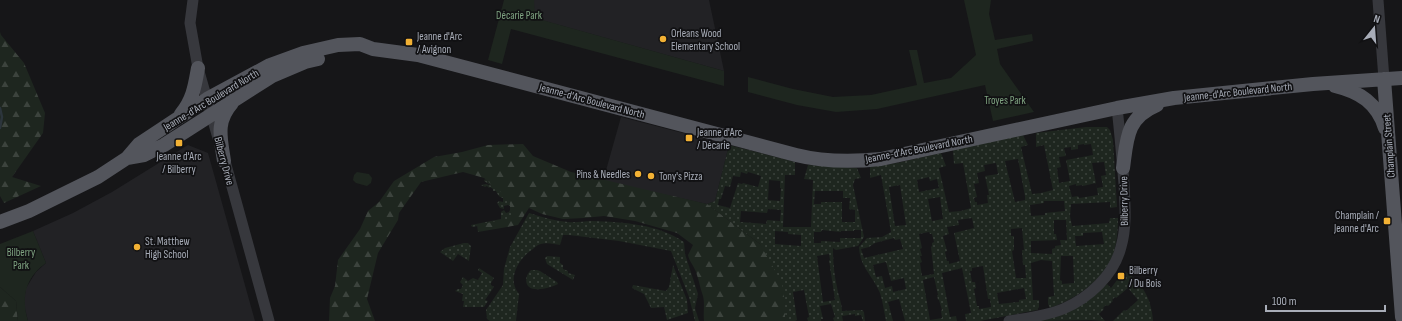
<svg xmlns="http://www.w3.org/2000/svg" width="1402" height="321" font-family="'Sofia Sans Condensed',sans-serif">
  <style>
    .built { fill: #222225 }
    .grass { fill: url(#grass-dots); fill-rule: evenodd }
    .forest { fill: url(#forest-firs) }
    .park { fill: #1e261f }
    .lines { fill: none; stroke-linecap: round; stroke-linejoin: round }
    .stream { stroke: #2c353c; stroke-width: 2.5 }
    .minor { stroke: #37383d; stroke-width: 11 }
    .major { stroke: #53555c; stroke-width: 14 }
    .poi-dot { fill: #f2b134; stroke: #111113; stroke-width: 1.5 }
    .labels { text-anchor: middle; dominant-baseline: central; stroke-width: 3.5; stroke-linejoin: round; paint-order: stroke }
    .park-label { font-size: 11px; fill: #7fa381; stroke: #111113 }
    .poi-label { font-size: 11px; fill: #a8adb8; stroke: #111113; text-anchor: start }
    .street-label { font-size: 11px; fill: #a8adb8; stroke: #111113 }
  </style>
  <defs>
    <pattern id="grass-dots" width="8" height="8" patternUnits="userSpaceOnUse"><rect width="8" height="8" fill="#1e261f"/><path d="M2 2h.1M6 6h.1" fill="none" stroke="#3c433d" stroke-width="1.8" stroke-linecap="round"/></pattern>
    <pattern id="forest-firs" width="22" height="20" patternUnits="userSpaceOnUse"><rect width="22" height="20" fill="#1e261f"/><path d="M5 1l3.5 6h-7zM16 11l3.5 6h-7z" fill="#3c433d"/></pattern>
  </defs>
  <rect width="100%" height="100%" fill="#161618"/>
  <path class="built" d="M534 0H709L724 71 534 18Z
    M621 117 729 145 715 201 707 204 603 181Z
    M188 145 208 153 255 321H28L25 309 24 301 26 288 36 272 46 263 33 231 73 213 112 192Z"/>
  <path class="grass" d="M1086 127H1107L1110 130 1113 140 1117 207 1110 208V202L1071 204 1070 216 1072 226 1109 223 1110 218H1118C1118 229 1117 242 1114 252 1104 280 1076 299 1050 308L1048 304V297L1054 296 1052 261 1041 260 1031 263 1033 300H1039V307L1037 310 980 321H966L965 314 971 313 962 268 942 273 950 317 956 316 957 321H905L899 299 888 302 893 321H886C884 312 883 302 880 293 872 274 860 268 859 247L867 238 882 237 891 232 881 175 870 178V167L897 163 941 153 946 166 939 168 949 212 961 211 971 208 963 163 954 164 953 150 1023 135 1028 145 1021 147 1032 194 1041 193 1053 190 1044 145 1036 147V133ZM1084 144V145L1091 144 1093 155 1066 160 1070 181 1059 183 1057 168 1061 167 1059 157 1066 156 1064 148 1071 147V150L1078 149V145ZM1018 159 1025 196V200L1015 202 1005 161ZM1104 162 1106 175 1101 176 1103 187 1097 188 1092 163ZM996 163 998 174 985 176 989 195H987L988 203 977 205V202H975L974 198 977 197 974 184 979 183 977 173 985 171 984 165ZM929 177 930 181 937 179 939 188 919 192 917 180ZM1096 183 1098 195 1079 198 1078 196 1072 197 1069 186 1076 184V186L1082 185 1083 186ZM900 185 906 225 895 226 889 187ZM940 197 943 219 932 221 928 199ZM1044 201H1064L1065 211 1045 213V215L1031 216 1030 205 1044 203ZM972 218 974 228 954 233 960 261 949 264V261H947L945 252 947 251 943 236 949 234 947 227 959 225 958 220ZM1054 220H1066L1067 240H1057L1056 234H1054ZM1022 228 1024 250H1022L1023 265H1025L1026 278H1016L1012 251 1014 250V236H1011V229ZM929 232 930 234H932L934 242 932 243V246L931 247 934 274 922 276 920 263 922 262 920 256H922L920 249 922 248 919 234ZM1102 232 1104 244 1076 246 1075 236H1083V233ZM894 238 895 240 900 239 903 249 864 258 861 249 869 247 875 243ZM1060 240 1061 245 1055 246V248L1052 249V254L1031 253V241ZM1061 256H1073L1074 283 1062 284V281L1060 280ZM886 262 891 281 904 278 906 289 893 292 892 286 885 288 882 276 876 277 873 265ZM983 266 988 299H990L991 307 979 309V306H977L974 289 976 288 975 282H972L970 271H972V268ZM934 277 938 295H937L938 300H939L942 310 941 311 942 318 930 320 923 280ZM1024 288 1026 299 1019 300V302L999 304 997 293Z
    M729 145 795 162V175H785L783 227H811L813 180 804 179 808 165 857 168 861 178 855 179 853 185 864 237 858 246 836 250 833 248C833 261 834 274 837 287 838 295 842 303 842 311L862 310 864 312 865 321H863L861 315 855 316V314L842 316 843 321H834L833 318 835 317 831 304 820 306 823 319H821V321H808L807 318 809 317 804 290 793 292 797 320 795 321H785V305L760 244 707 204 715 201ZM741 172 747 174 748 172 761 176 758 187 743 183 742 184 738 183 730 208 718 205 719 199H721L725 186 730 187 733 176 740 177ZM769 180 780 181V188H781L780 201 768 200ZM815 191H843V198H850L849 209 855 210V222H842V202H821V204H814ZM768 209 781 210 780 221 767 220 766 224 740 222 741 211 767 213ZM822 230 841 232V231H854V230H861V238H840V242L821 241V243H814V232H821ZM775 231 788 232V234L801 235V246L775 244ZM829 254 830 260H829L835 300 823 302 817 256Z
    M485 179 508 193 514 220 472 227 471 225 501 219V212L504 210 506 213 509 212 510 210V206L508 205 504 206V209L500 208 497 203 499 201 503 202V198C499 197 498 195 496 191H493V189L490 187 489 188 487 186 485 187 481 185 486 184 492 186 484 181Z
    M529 213C542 217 555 221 568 222 576 223 584 221 592 221 623 222 658 224 684 242L685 254 698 294 695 308 699 321H695L689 297 671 251 619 241 569 235H563L560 245C555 244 546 242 541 244 539 244 535 247 533 249 519 258 506 279 519 294L516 321H490L487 319 486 310 503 285 504 269 510 247Z
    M464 243H468L471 246 469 261 458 254 453 261 440 252 445 248Z
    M547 256 560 257V263L563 265V269L568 271V273L575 275 573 280 547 264 545 258Z
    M673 265 687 300 688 313 667 320 664 307 651 308 644 294 632 288 633 285 666 291 669 287Z
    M479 268 494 278 491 283V285L494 287 485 300 488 301 484 307H463L464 301H462L463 294 455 291 458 289H461L463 285 460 282 463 277 468 281 473 278 478 280 482 273 478 270Z
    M531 270H537L540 271 557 282 558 284C552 287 542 290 535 289 524 289 524 276 531 270Z
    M1124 271C1142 281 1152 300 1153 321H1113L1124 310 1126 311 1138 300 1128 288 1116 298 1115 297 1112 300 1113 301 1108 306 1106 305 1103 308 1104 309 1099 314 1105 321 1091 320 1036 321 1090 299 1107 284 1111 288Z"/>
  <path class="forest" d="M0 32 1 35 24 63 45 113 43 133 12 177 41 186 4 203 0 196Z
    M523 144 533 156 571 172 707 204 760 244 782 283 785 305V321H704C703 313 705 304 703 296 700 288 699 280 696 272 694 266 689 261 688 255L693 245 677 233 635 221 604 216 584 218 563 219 542 214 529 208 518 225 478 232 477 225 512 218 509 199 484 178 463 172 421 182 399 213 398 220 378 253 367 299 375 321H329L330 298 335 286 338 260 360 229 368 211 379 202 394 181 434 157 462 152 488 145Z
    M0 287 16 301 18 321H0Z"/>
  <path class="park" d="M504 0H534L535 18 724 71V86L511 29 502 64 488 60Z
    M964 0H991L989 14 995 40 1032 34 1033 41 997 49 1000 64 1034 112 993 121 985 85 877 109 836 112 797 105 748 92V77L793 89 833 97 871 95 917 85 909 50H917L924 83 951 78 976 55Z
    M357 172 369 174 372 178 371 183 367 186 356 183 353 180 354 175Z
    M33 231 46 263C25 278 21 297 28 321H18L16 301 0 287V244Z"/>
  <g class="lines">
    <path class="stream" d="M0 108 2 117 0 128"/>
    <path class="minor" d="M193 0 190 23 198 68 218 138
      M1378 0 1384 79
      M223 154 269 321
      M1009 321C1027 318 1046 316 1063 309 1089 298 1114 275 1121 247 1127 226 1125 205 1124 184 1122 159 1120 133 1117 108"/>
    <path class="major" d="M1384 79 1402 317
      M1335 86C1360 92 1377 103 1385 128
      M181 114C193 100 195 85 198 68
      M127 158 144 155 164 145 272 76 305 62 318 59
      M224 161C221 139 215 122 232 103
      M1123 168C1127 139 1126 118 1157 105
      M0 222 29 211 98 177 127 158 139 144 207 99 270 65 303 53 338 45 360 44 373 49 418 55 796 155C824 162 853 162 881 159L1117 108 1174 98 1313 84 1402 78"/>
  </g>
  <g class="poi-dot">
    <circle cx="663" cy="39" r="4"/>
    <rect x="405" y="38" width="8" height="8" rx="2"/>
    <rect x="685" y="134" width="8" height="8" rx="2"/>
    <rect x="175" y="139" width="8" height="8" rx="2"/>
    <circle cx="638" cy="174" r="4"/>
    <circle cx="651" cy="176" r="4"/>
    <rect x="1383" y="217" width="8" height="8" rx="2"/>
    <circle cx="137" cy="247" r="4"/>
    <rect x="1117" y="272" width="8" height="8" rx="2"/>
  </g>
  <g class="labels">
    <g class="park-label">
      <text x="519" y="15">Décarie Park</text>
      <text x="1005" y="100">Troyes Park</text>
      <text x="21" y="252">Bilberry<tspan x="21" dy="13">Park</tspan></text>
    </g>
    <g class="poi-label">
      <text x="671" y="33">Orleans Wood<tspan x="671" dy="13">Elementary School</tspan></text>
      <text x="417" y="36">Jeanne d'Arc<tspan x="417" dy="13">/ Avignon</tspan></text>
      <text x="697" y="132">Jeanne d'Arc<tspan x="697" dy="13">/ Décarie</tspan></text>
      <text x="179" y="156" text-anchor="middle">Jeanne d'Arc<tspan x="179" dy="13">/ Bilberry</tspan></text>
      <text x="630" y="174" text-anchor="end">Pins &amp; Needles</text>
      <text x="659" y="176">Tony's Pizza</text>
      <text x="1379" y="215" text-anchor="end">Champlain /<tspan x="1379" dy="13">Jeanne d'Arc</tspan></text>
      <text x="145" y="241">St. Matthew<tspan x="145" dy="13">High School</tspan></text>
      <text x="1129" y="270">Bilberry<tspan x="1129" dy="13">/ Du Bois</tspan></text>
    </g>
    <g class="street-label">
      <text transform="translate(1238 92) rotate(-6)">Jeanne-d'Arc Boulevard North</text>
      <text transform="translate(211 100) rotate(-31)">Jeanne-d'Arc Boulevard North</text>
      <text transform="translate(592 101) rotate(15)">Jeanne-d'Arc Boulevard North</text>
      <text transform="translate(1389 146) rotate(-94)">Champlain Street</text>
      <text transform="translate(919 149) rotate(-11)">Jeanne-d'Arc Boulevard North</text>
      <text transform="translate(224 161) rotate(75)">Bilberry Drive</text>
      <text transform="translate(1124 201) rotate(-91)">Bilberry Drive</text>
    </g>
  </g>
  <g transform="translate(1374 28) rotate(17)" stroke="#111113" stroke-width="3" paint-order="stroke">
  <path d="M0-3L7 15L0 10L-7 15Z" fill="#a8adb8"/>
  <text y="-6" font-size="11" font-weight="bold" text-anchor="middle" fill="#a8adb8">N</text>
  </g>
  <path d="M1266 305v6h119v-6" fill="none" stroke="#a8adb8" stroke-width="2"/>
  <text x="1272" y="305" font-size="12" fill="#a8adb8" stroke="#111113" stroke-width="3" paint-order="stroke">100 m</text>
</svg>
